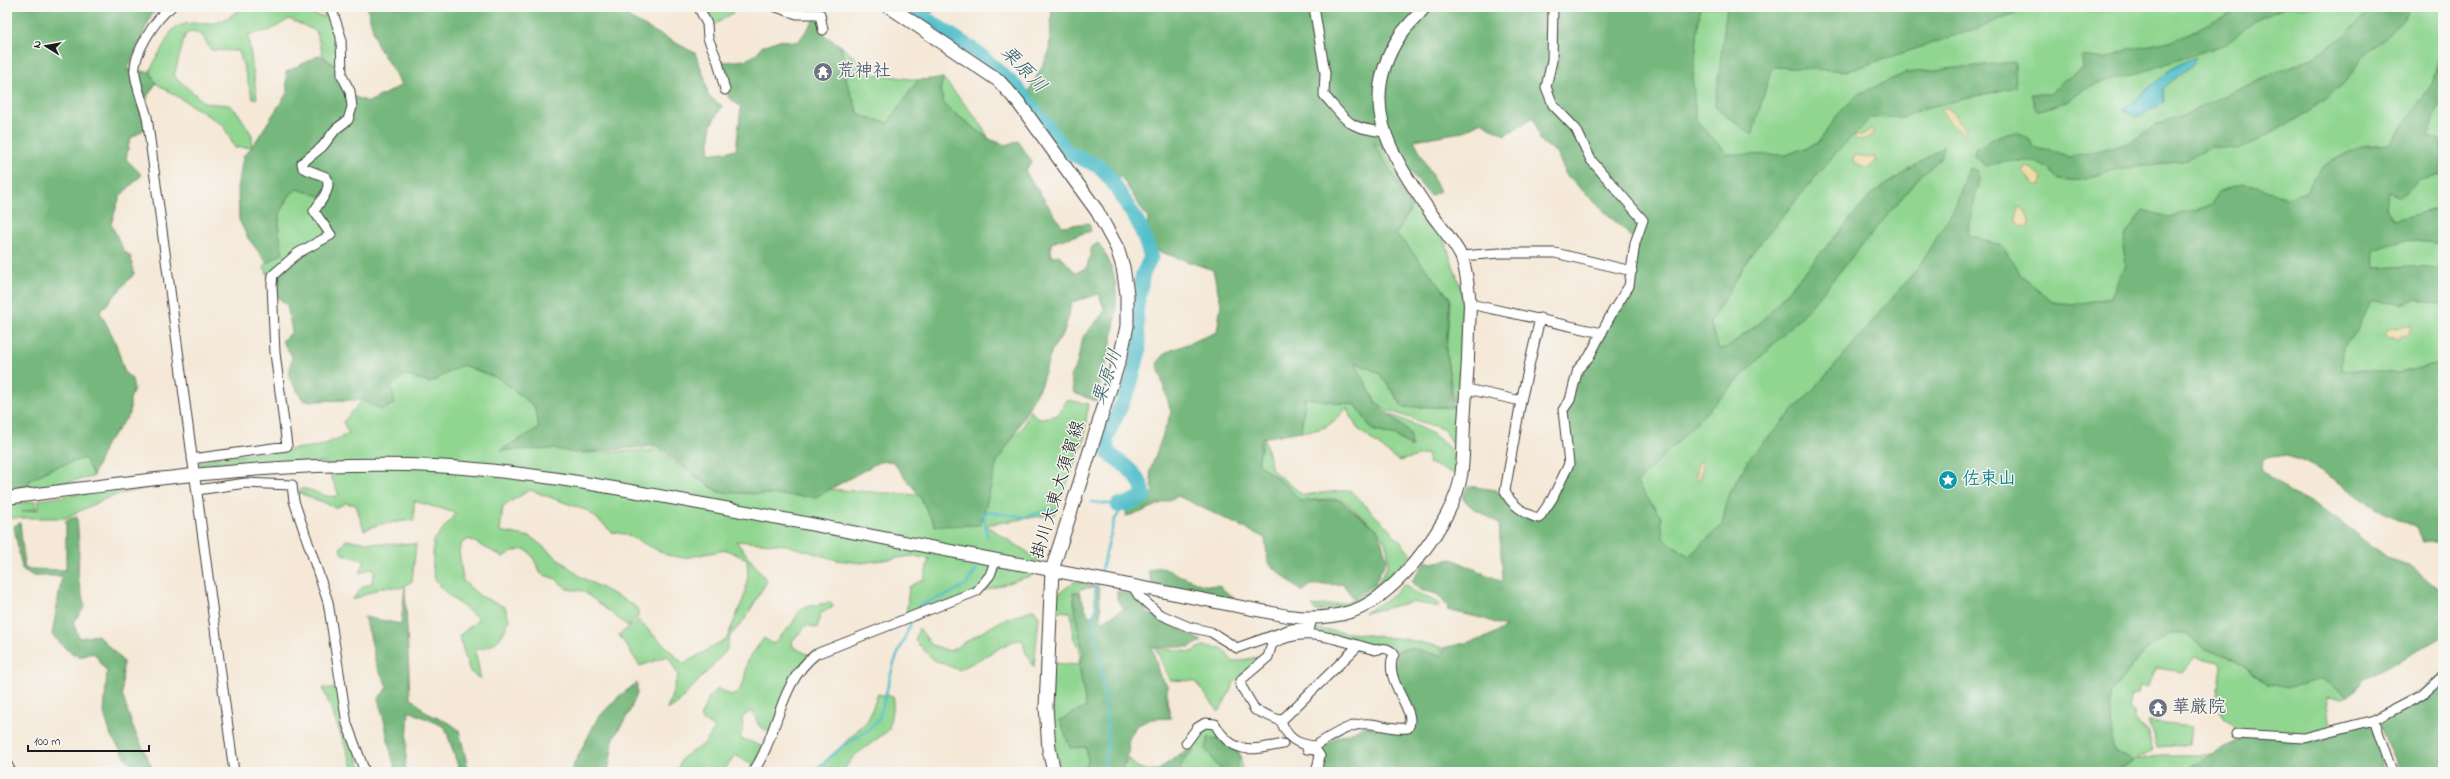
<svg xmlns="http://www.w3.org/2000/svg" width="2450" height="779" font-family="'Indie Flower','Klee One',sans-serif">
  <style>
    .green { fill: #90d691; stroke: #567956 }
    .forest { fill: #74b77b; stroke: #486a4c }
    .sand { fill: #eeda9e; stroke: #857b5d }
    .water { fill: #52bfca; stroke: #376e73 }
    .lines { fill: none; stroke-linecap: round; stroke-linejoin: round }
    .stream { stroke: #52bfca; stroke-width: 2.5 }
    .river { stroke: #52bfca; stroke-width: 15 }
    .minor-casing { stroke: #3d3b38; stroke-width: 11 }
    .tertiary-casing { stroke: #3d3b38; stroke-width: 14 }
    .secondary-casing { stroke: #3d3b38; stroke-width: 15 }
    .minor { stroke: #fff; stroke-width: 9 }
    .tertiary { stroke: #fff; stroke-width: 12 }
    .secondary { stroke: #fff; stroke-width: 13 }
    .labels { text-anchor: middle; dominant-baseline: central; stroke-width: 3; stroke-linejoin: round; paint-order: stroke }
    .worship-label { font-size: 18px; font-weight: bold; fill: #5b616d; stroke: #f6f6f2; text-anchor: start }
    .culture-label { font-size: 18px; font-weight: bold; fill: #0d838f; stroke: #f6f6f2; text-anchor: start }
    .street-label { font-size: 18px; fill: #1c1c1c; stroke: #f6f6f2 }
    .water-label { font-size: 19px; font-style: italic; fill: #325d62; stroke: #f6f6f2 }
  </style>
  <rect width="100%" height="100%" fill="#f6f6f2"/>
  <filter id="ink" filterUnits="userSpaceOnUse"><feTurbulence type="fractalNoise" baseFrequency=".025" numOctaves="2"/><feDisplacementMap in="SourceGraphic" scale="8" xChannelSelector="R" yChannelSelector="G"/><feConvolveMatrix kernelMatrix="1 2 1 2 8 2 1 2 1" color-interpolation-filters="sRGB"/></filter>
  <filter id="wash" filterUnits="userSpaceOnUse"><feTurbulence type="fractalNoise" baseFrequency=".012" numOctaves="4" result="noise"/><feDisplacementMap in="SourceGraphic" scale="16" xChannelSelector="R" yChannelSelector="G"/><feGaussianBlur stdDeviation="0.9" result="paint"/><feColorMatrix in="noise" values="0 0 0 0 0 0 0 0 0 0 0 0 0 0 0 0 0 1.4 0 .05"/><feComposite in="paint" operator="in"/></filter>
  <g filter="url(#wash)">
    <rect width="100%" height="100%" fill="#f5e8d7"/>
    <path class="green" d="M244 7H277L325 17 321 7H326L334 28 340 70 323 56 316 31 289 19 271 30 248 35 257 98 253 99 239 51 211 50 202 35 192 31 185 35 174 76 205 103 229 105 238 113 252 135V147L235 148 223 125 154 82 150 70 172 30C188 19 199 25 215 23 225 21 236 12 244 7Z
      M705 7H742L711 27 702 9Z
      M1671 7H2443V497L2302 355 1685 603 1620 474Z
      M841 46 873 74 918 80 888 123 859 115 847 83Z
      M943 78 981 124 989 139 945 106 940 92Z
      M1381 137 1383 150 1418 207 1445 241 1462 292 1459 457 1445 430 1387 410 1376 402 1354 362 1379 373 1402 406 1455 408 1446 351 1450 298 1396 235 1412 207 1372 141Z
      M297 187 322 193 327 200 334 240 282 286 274 288 264 267C281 240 272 211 297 187Z
      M462 365 500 378 534 406 540 428 502 450 556 449 583 453 657 450 718 492 825 489 919 495 935 526 997 462 1002 449 1023 427 1030 410 1038 419 1058 415 1067 400 1088 404 1084 440 1055 514 985 525 1040 560 1039 573 906 616 909 587 924 579 929 559 912 556 861 563 837 560 786 545 736 541 767 581 745 619 730 636 726 651 677 704 667 710 678 675 668 656 640 666 619 635 638 620 684 664 727 638 744 597 748 576 747 559 726 550 684 558 667 555 625 534 612 532 588 511 530 490 503 506 500 531 531 537 581 577 632 604 639 610 638 617 628 626 583 591 567 589 556 579 541 574C529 551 531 542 503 557L469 539 462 543 459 551 463 581 480 596 505 607 509 619C502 639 497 646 475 650L481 679 470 672 459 636 479 619C468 610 440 591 435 579 431 568 434 553 433 541L456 513 414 501V520L380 524 364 530 356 505 346 503 335 508C324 501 312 499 300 493V489C312 487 326 501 339 495L325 462 203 468 199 463 214 458 320 446 349 434 343 422 362 400 383 410 391 386 405 374 430 383Z
      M1305 398 1356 405 1373 430 1396 436 1411 448 1410 433 1389 414C1412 424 1463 440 1455 474L1429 463 1427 454 1398 461 1357 428 1347 408C1331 425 1325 431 1301 431Z
      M1264 437 1272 470 1303 495 1350 490C1370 511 1394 532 1411 555 1380 594 1366 604 1316 611L1312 606C1326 605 1341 605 1354 599 1394 579 1401 546 1364 518 1357 513 1348 503 1340 500 1332 497 1309 501 1300 501L1287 486 1258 464Z
      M86 458 93 477 31 489 29 481 52 468Z
      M187 478 109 497 65 518H7V504L35 501 37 508 22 512 39 509V500Z
      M346 540 383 544H416L412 581 401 588 383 587 352 600 363 586 371 584 375 572 373 568 360 573 365 561 342 554 340 549Z
      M1075 581 1095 587 1080 589 1079 592H1073L1077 624 1084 654 1079 665 1080 648 1074 639 1071 612 1055 611 1058 594Z
      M1405 584 1411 590 1438 603 1439 607 1412 602 1364 613 1388 599Z
      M831 602 833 607 821 613 817 628 807 625 792 641 793 647 809 655 769 732 759 726 752 711 742 717 743 729 740 738 764 747 754 765 735 755 723 772 708 769 706 772H676L683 757 704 744 715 729 700 718 709 697 718 688 730 695 737 694 744 682 747 661 764 638 773 644 792 624 801 608Z
      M1034 609 1039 617 1034 667 1025 651 1023 640 1013 641 959 670 934 660 915 641 919 628 932 645 950 651 1001 621Z
      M1304 628 1404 639 1441 647V656L1409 648 1394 651 1290 629Z
      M2171 633H2184L2206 650 2236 660 2268 684 2321 677 2348 697 2341 699 2327 697 2331 727 2302 735 2236 730 2224 718 2216 702 2221 666 2219 663 2195 658 2183 672 2156 668 2147 688 2140 686 2137 694 2131 695 2128 708 2133 712 2134 719 2147 731 2153 750 2134 761 2160 755H2213L2186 772H2115L2132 762 2111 749 2110 693 2146 650Z
      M1202 646 1222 648 1233 662 1258 657 1234 683 1219 712 1195 681 1169 680 1156 648 1192 652Z
      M1053 663 1079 665 1086 707V747L1088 763 1077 772H1060C1051 736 1052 700 1053 663Z
      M323 688 338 689 362 772H355Z
      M878 694 894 697 889 730 854 756 842 772H815L868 720Z
      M2148 722 2191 727 2189 745 2157 747Z
      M1205 723C1223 736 1244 743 1241 768L1244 772H1178L1186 756 1195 751 1189 744Z
      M1129 758C1140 777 1161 770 1177 764L1178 772H1120Z"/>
    <path class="forest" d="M7 7H162L152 14 127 70 150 72 156 83 147 97 146 128 130 139 126 159 142 175 120 196 111 224 123 249 131 257 134 274 100 312 115 341 125 373 132 379 134 390 130 399V414L106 444 93 476 85 458 50 469 27 482 31 489 7 492Z
      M367 7H619L629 18 695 53 705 79 708 96 722 106 711 125 709 154 736 150 741 107 728 97 721 62C736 61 754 62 761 47L779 40 798 42 817 16 824 35 841 46 847 83 859 115 888 123 918 80 943 78 940 90 945 106 989 139 1006 145 1018 141 1032 162 1025 171 1062 226 1089 223 1091 231 1051 243V257L1059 255 1076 273 1087 267 1092 247 1098 243C1134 288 1108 351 1096 401L1074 393 1070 376 1077 364 1083 337 1105 311 1099 294 1072 302 1064 332 1052 350 1041 384 1013 437 997 462 981 525 935 526 919 495 892 461 879 462 816 497 718 492 656 446 574 453 556 449 501 450 539 428 534 406 500 379 462 365 430 383 405 375 391 386 395 403 383 410 362 400 304 401 289 378 292 356 282 341 292 332 287 305 277 297 276 290 280 282 274 275 328 236 321 213 327 203 323 197 297 189C273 207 278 227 283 253L267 263 248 238 239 220 238 189 243 156 252 147 287 93 286 72 320 55 340 70 338 80 346 94 369 102 402 85 377 45Z
      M915 7H939L927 16Z
      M1052 7H1700L1693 81 1696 120 1727 154 1786 155 1818 143 1838 114 1857 95 1905 73 2015 62 2016 87 1925 108 1904 117 1871 118 1834 155 1752 253 1710 323 1719 349 1726 348 1762 321 1872 194 1944 146 1939 160 1921 175 1811 306 1637 483 1661 517 1663 538 1689 556 1722 525 1728 495 1751 456 1832 369 1917 269 1955 207 1969 168 1977 171 1979 179 1967 234 2002 246 2021 275 2053 302 2074 304 2110 298 2126 265 2123 246 2126 234 2143 210 2169 217 2212 205 2217 192 2244 183C2258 189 2272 190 2286 198L2305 192 2324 165 2361 146 2390 144 2432 84 2443 41V100L2438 108 2429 136 2440 139 2443 157 2439 174 2419 180 2400 197 2389 192 2385 207 2394 220 2443 207V244L2406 240 2373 250 2375 268 2411 266 2443 268V304L2415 299 2403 304 2375 301 2370 304 2357 331 2343 348 2342 370 2398 373 2443 363V393L2436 394 2443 413V543L2423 541 2417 528C2404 521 2389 516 2376 508 2349 492 2295 442 2263 459L2262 471 2291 493 2319 506 2387 558 2410 565 2443 593V637L2365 679 2348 697 2323 679 2287 688 2268 684 2236 660 2206 650 2184 633H2171L2146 650 2110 693 2113 749 2133 762 2114 772H1410L1391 768 1387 772H1320L1323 748 1333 739 1366 726 1393 731 1410 721 1394 678 1397 652 1409 648 1443 656V648L1485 638 1506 627 1485 619 1447 610 1448 607 1437 594 1420 590 1411 582 1426 561 1432 563 1452 559 1503 582 1499 523 1474 509 1462 498 1468 486 1495 490 1538 520 1569 464 1565 411 1580 370 1632 285 1637 242 1566 175 1557 153 1540 141 1534 117 1505 135 1481 122 1462 132 1414 140 1440 191 1430 196 1400 159 1373 142 1412 207 1396 235 1406 244 1450 298 1446 351 1453 407H1404L1379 373 1355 362 1375 402 1410 433 1412 447 1396 436 1372 430 1356 405 1305 398 1301 431 1262 438 1258 464 1287 486 1300 501 1339 500 1378 530 1387 559 1374 584 1353 598 1343 584 1311 585 1302 592 1268 563 1265 538 1178 496 1139 513 1126 516 1127 508 1153 493 1150 471 1171 412 1157 363 1167 352 1217 332 1221 304 1213 270 1146 247 1148 219 1122 178 1071 152 1064 138 1029 91 1049 53Z
      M1727 7H1817L1821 9 1845 7H2029L1984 26 1848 71 1772 67 1752 135 1715 106Z
      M2039 7H2138L2104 11Z
      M2245 7H2287L2256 20 2226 44 2142 72 2095 84 2061 104 2036 111 2031 94H2051L2064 80 2083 70 2082 56 2104 59 2129 49 2174 40Z
      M2372 7H2412L2402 21 2363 57 2345 82 2325 100 2288 124 2248 145 2239 149 2212 147 2183 161 2127 168 2072 181 2058 180C2054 176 2052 171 2048 168 2033 156 2002 162 1986 166L1974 156 1975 149 1998 136 2017 132 2030 140 2033 147 2044 150 2050 149 2069 157 2130 143 2156 124 2184 115 2258 80 2311 59 2347 34Z
      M77 517 79 546 78 579 85 607 73 622 79 638 98 635 123 661 122 694 132 725 154 772H136L111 736 104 713 107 672 94 653 79 657 67 650 52 635 62 576H33L22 569 14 526 20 523 25 569 66 570V520Z
      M1160 567 1203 585 1219 586 1235 599 1152 584 1148 571Z
      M405 586 410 696 427 713 451 724 459 730 469 772H460L445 727 409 711 405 772H397C387 748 387 723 378 699L388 687 376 665 370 635 364 617 401 624Z
      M1094 587 1099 588 1101 622 1124 609 1117 599V591L1134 596 1148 613 1202 641 1190 647H1152L1159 674 1167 685V702L1171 718 1151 719 1136 726 1128 741 1129 753 1120 772H1077L1088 763 1086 747 1070 748 1060 720 1086 707 1079 665 1084 654 1077 625 1073 593 1079 592 1089 617 1096 613Z
      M2443 674V772H2400L2377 720Z
      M637 683V694L629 713 614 737 608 772H570L597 719 619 696Z
      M2370 721 2384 772H2181L2242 739 2267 735 2304 738Z
      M1209 737 1218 739 1228 745 1232 744 1240 756 1235 772H1226L1218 767 1205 748Z
      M1190 749 1195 751 1187 755 1179 772H1158C1160 767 1184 751 1190 749Z"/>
    <path class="sand" d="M1947 108 1955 114 1965 131 1962 133C1954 129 1946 117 1941 110Z
      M1871 129 1874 131C1871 137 1862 142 1855 139V135H1862Z
      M1858 155 1868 158 1874 157 1876 162 1867 169 1853 161 1854 156Z
      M2027 167 2032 169 2042 178 2041 185H2036L2022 172 2024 168Z
      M2018 207C2025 208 2031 218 2030 225L2027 227 2021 226 2016 220Z
      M2412 324 2408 336 2403 335 2398 339 2388 337 2387 330Z
      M1698 461 1702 462 1703 470 1699 480 1696 479Z"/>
    <path class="water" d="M2196 57 2192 65 2163 88 2164 102 2156 108 2136 117 2123 109C2148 92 2167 66 2196 57Z"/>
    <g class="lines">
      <path class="stream" d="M1092 502 1118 505 1119 513 1114 521 1100 577
        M987 537 984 514 988 512 1025 517 1053 509
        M1098 583 1095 591 1096 609 1092 622 1098 644 1106 711 1108 743 1103 772
        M916 612 919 605 949 594 967 584 976 569
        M813 772 843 746 867 731 879 719 894 663 913 618"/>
      <path class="river" d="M908 7 977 52 1019 90 1067 152 1100 167 1112 181 1128 207
        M1118 505 1126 504 1144 496C1144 478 1121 462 1108 453L1106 438 1130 386 1139 351 1136 310 1143 274 1151 257 1140 226 1131 211"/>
    </g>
  </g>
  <g filter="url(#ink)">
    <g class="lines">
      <defs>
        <path id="minor" d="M171 7C156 18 132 55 135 74 137 89 143 103 147 117L234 772
          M705 7 700 10 707 24 708 38 718 62 725 90
          M776 7 797 14H820L823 30
          M1314 7 1325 73 1324 95C1348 122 1347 128 1385 132
          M1461 256 1500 253H1555L1632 271
          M1470 304 1602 333
          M1540 318 1521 401 1505 491C1509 503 1527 516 1539 518L1552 499 1569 464 1563 410 1570 400 1578 369 1589 357 1613 311 1629 286 1635 243 1643 220 1591 160 1576 129 1553 105 1546 87 1552 61 1553 7
          M1467 389 1521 401
          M192 459 287 446 275 353 272 284 273 275 298 253 331 235 314 211C320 202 333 188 326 177L303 168 302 163 322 147 336 129 348 120 352 107 350 91 342 76 341 37 331 7
          M197 490 246 483 292 485 294 501 328 602 347 724 365 772
          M1132 585 1139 596 1159 614 1189 627 1211 632 1237 648 1291 629 1310 627 1312 618
          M1269 639 1272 644 1268 657 1242 679 1240 684 1255 710 1281 721
          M1272 644C1306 624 1340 641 1375 650 1383 648 1388 647 1394 654 1381 680 1419 711 1408 728 1394 730 1383 725 1370 724 1349 722 1327 739 1310 749
          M2374 720 2392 772
          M2236 734 2304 738 2374 720 2422 695 2443 676
          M1186 743 1197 728 1205 723 1215 724C1232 756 1253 750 1283 744
          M1315 746C1296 744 1288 739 1281 721L1358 646
          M1307 749 1316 750 1320 756 1316 772
          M7 764 11 772
          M753 772C778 736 779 682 816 654L977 591 990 575 996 559"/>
        <path id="tertiary" d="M7 498C141 480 274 462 409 465 528 468 646 494 763 515 938 547 1113 582 1288 616 1310 619 1332 618 1353 611 1397 596 1454 520 1461 476 1464 459 1463 441 1464 424 1467 384 1469 344 1470 304 1468 288 1467 270 1461 256 1453 240 1438 224 1428 209 1389 152 1356 101 1401 34 1408 25 1417 16 1425 7"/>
        <path id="secondary" d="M890 7 998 80 1018 102 1097 211 1117 248 1123 267 1127 294V326L1121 354 1052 570 1046 707 1049 749 1054 772"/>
      </defs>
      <use href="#minor" class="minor-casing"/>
      <use href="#tertiary" class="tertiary-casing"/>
      <use href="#secondary" class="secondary-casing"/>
      <use href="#minor" class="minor"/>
      <use href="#tertiary" class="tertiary"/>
      <use href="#secondary" class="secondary"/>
    </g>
  </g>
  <defs>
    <symbol id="temple-disc" viewBox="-11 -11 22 22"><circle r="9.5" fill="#6b7280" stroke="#f6f6f2"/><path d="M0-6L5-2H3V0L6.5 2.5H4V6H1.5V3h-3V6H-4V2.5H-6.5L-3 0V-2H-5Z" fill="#fff"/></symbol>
    <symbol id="sight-disc" viewBox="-11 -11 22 22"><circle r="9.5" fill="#0f9aa8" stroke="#f6f6f2"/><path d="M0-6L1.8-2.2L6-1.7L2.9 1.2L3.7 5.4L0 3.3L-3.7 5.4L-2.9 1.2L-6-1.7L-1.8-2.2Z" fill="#fff"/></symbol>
  </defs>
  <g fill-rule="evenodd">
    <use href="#temple-disc" x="812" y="61" width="22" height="22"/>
    <use href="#sight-disc" x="1937" y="469" width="22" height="22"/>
    <use href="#temple-disc" x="2147" y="697" width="22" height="22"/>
  </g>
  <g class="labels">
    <g class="worship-label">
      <text x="837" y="72">荒神社</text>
      <text x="2172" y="708">華厳院</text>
    </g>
    <g class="culture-label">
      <text x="1962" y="480">佐束山</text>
    </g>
    <g class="street-label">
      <text transform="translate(1059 490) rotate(-73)">掛川大東大須賀線</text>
    </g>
    <g class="water-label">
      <text transform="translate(1023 70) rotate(46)">栗原川</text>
      <text transform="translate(1108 377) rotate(-71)">栗原川</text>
    </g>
  </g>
  <rect width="2450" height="779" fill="none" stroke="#f6f6f2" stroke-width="24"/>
  <g transform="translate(46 46) rotate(281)" stroke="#f6f6f2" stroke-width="3" paint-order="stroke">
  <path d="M0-3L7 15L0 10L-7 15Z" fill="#1c1c1c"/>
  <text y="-6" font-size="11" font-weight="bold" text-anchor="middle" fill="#1c1c1c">N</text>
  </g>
  <path d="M28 745v6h121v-6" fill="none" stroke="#1c1c1c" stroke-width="2"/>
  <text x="34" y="745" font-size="12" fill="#1c1c1c" stroke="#f6f6f2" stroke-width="3" paint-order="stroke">100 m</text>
</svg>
